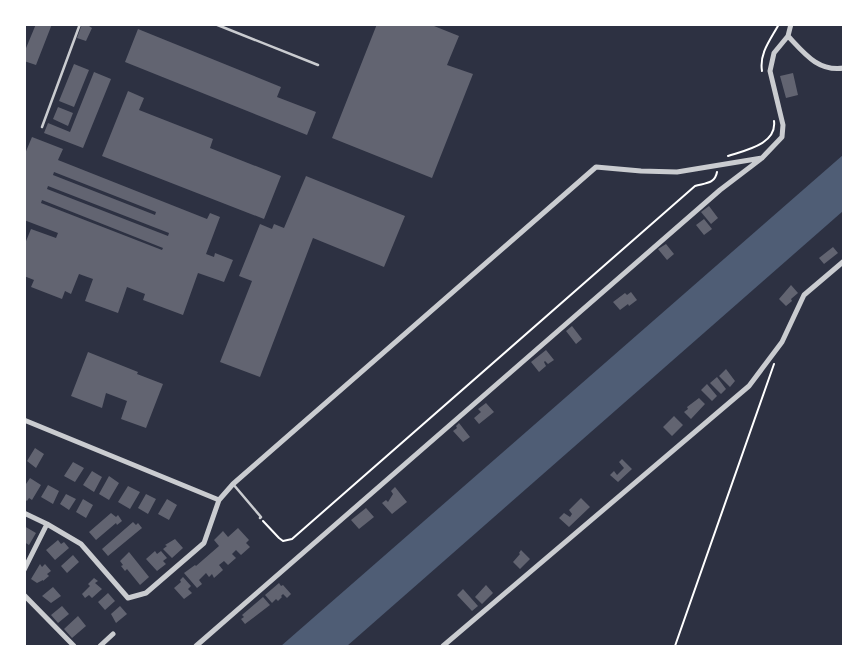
<svg xmlns="http://www.w3.org/2000/svg" width="868" height="671" font-family="'Asap Condensed',sans-serif">
  <style>
    .water { fill: #4f5d75 }
    .building { fill: #626471; fill-rule: evenodd }
    .lines { fill: none; stroke-linecap: round; stroke-linejoin: round }
    .path { stroke: #fff; stroke-width: 2 }
    .service { stroke: #caccd0; stroke-width: 2.5 }
    .minor { stroke: #caccd0; stroke-width: 5 }
  </style>
  <rect width="100%" height="100%" fill="#2d3142"/>
  <path class="water" d="M843 155V211L347 646H281Z"/>
  <path class="building" d="M36 24H52L36 65 24 61V53Z
    M82 24H86L92 28 86 41 77 38Z
    M377 24H429L459 36 447 65 473 74 432 178 332 138Z
    M138 29 281 87 277 97 316 112 307 135 125 62Z
    M74 64 89 70 74 107 59 101Z
    M94 72 111 79 83 148 44 133 48 123 70 132Z
    M793 73 798 95 786 98 780 76Z
    M128 91 144 98 139 110 213 139 210 148 281 176 264 219 102 156Z
    M58 107 73 113 68 126 53 119Z
    M32 137 63 149 58 160 207 219 210 213 220 217 206 254 214 257 215 253 233 260 224 282 198 273 183 315 143 300 145 294 127 287 118 313 85 301 93 279 79 274 71 294 65 291 62 299 31 287 34 280 24 276V246L31 229 56 238 58 233 24 220V156ZM54 172 156 212 155 215 53 175ZM48 186 169 233 168 236 47 189ZM42 200 163 248 162 250 41 203Z
    M306 176 405 216 384 267 313 238 260 377 220 362 252 281 239 276 260 224 272 229 274 224 284 228Z
    M709 206 718 218 711 224 701 212Z
    M704 219 712 229 704 235 696 225Z
    M666 244 674 254 667 260 658 249Z
    M833 247 838 253 824 264 819 258Z
    M791 285 798 293 791 299 792 301 786 306 779 299Z
    M631 292 637 300 629 306 628 304 620 310 613 302 625 293 627 295Z
    M572 326 582 339 576 344 566 331Z
    M546 350 554 360 548 364 545 361 544 362 546 366 539 372 531 362Z
    M88 352 138 372 137 374 163 384 146 428 121 419 127 401 106 393 102 408 71 396Z
    M726 369 735 381 730 387 719 376Z
    M717 377 726 389 721 394 710 383Z
    M707 384 717 396 712 401 701 390Z
    M699 398 705 404 691 419 684 412 688 409 687 407Z
    M486 403 494 412 479 424 474 418 481 412 478 409Z
    M674 416 683 425 672 436 663 427Z
    M459 423 470 437 463 442 453 431 457 428 456 426Z
    M35 448 44 454 36 468 27 461Z
    M622 459 632 469 618 482 610 475 614 471 617 475 624 468 619 462Z
    M73 462 84 468 75 482 64 476Z
    M92 471 102 477 94 492 83 485Z
    M109 476 119 483 109 500 99 494Z
    M30 478 41 485 32 500 29 498 27 501 24 499V487Z
    M48 485 59 491 53 504 41 497Z
    M128 486 140 492 130 509 118 502Z
    M395 487 407 502 392 514 382 503 386 500 388 502 393 494 391 491Z
    M66 494 76 499 69 510 60 504Z
    M146 494 156 499 148 514 138 508Z
    M581 498 590 507 569 527 559 518 564 513 570 517 572 514 569 510Z
    M83 499 93 505 86 518 76 512Z
    M167 499 177 505 169 520 158 514Z
    M366 508 374 517 359 529 351 520Z
    M111 513 116 517 118 515 122 521 117 525 116 523 96 540 89 532Z
    M133 522 136 525 138 523 142 528 108 556 102 549Z
    M24 526 36 533 29 545 24 542Z
    M238 528 249 540 246 543 250 547 241 555 236 550 232 554 236 558 228 565 224 561 219 565 223 570 214 578 212 574 209 577 206 573 199 580 202 584 197 588 184 573 195 565 196 566 219 546 214 540 223 531 228 537Z
    M175 539 183 548 172 558 163 549 167 546 165 545Z
    M58 540 61 544 64 542 69 548 55 560 46 550Z
    M521 550 530 559 520 569 513 562 520 554 519 553Z
    M155 551 157 554 161 551 167 558 163 561 166 564 157 571 146 559Z
    M129 552 149 577 140 585 127 569 125 571 121 566 123 565 120 561Z
    M73 555 79 562 67 573 61 566Z
    M40 564 42 567 45 564 51 571 47 574 49 576 43 581V580L37 583 31 579Z
    M183 577 191 586 188 589 192 593 184 599 174 588 181 582 180 580Z
    M94 578 98 581 95 583 102 589 92 598 89 595 85 598 82 594 90 586 88 584Z
    M279 583 281 586 283 585 291 594 287 598 283 594 281 596 282 597 278 601 276 599 272 603 265 595Z
    M486 585 493 593 482 604 475 597Z
    M53 587 61 596 51 603 42 596Z
    M463 589 478 606 472 611 457 595Z
    M108 593 115 601 105 610 98 602Z
    M263 597 270 605 245 624 241 619 244 617 242 615Z
    M62 606 69 614 58 623 51 615Z
    M120 606 127 614 116 623 111 614Z
    M78 616 86 626 72 638 64 629Z"/>
  <g class="lines">
    <path class="path" d="M762 71C759 53 771 39 779 24
      M728 156C746 150 777 144 774 121
      M263 521 279 538 283 541 292 539 695 186C705 183 715 184 717 172
      M675 646 774 364"/>
    <path class="service" d="M215 24 318 65
      M42 127 80 24
      M233 484 261 517 260 518"/>
    <path class="minor" d="M788 36C804 53 818 72 844 68
      M24 420 219 500
      M24 513 47 524 81 544 128 598 146 593 204 543 219 500 233 484 596 167 641 171 677 172 762 158
      M24 570 47 524
      M24 595 74 646
      M100 646 113 634
      M196 646 720 190 762 158 782 137 783 125 770 71 774 53 788 36 791 24
      M443 646 749 386 782 342 804 295 844 261"/>
  </g>
  <rect width="868" height="671" fill="none" stroke="#ffffff" stroke-width="52"/>
</svg>
